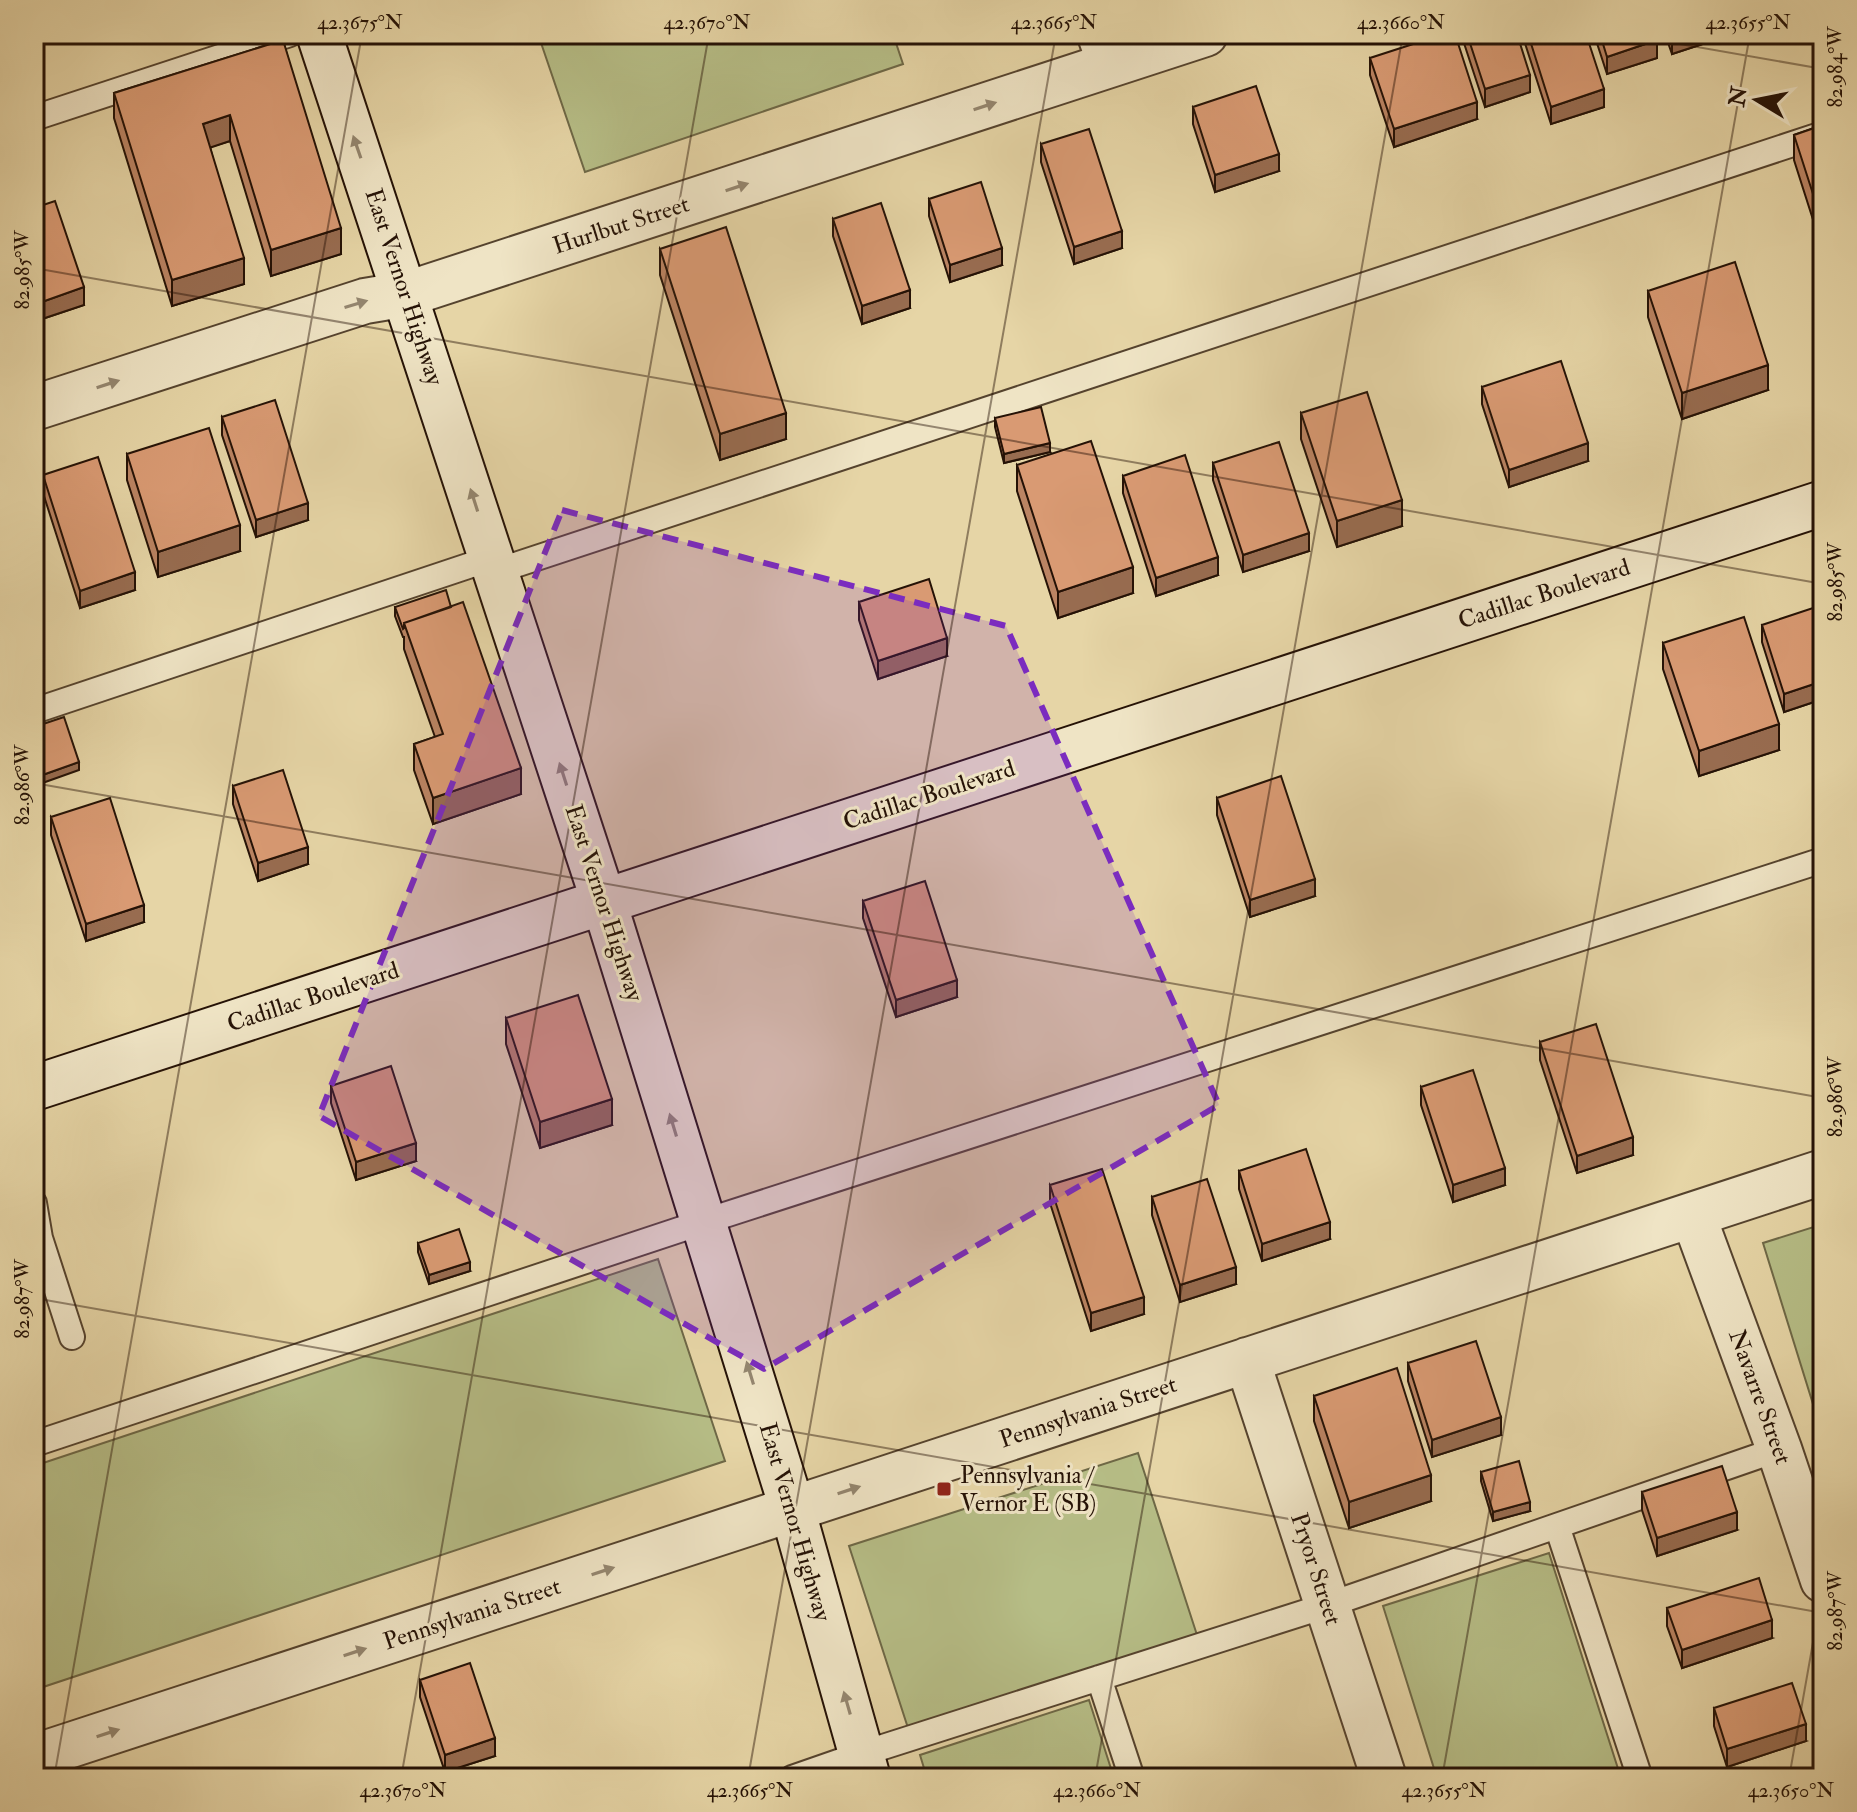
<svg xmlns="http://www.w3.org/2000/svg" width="1857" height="1812" font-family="'IM FELL Double Pica',serif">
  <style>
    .green { fill: #b6bd86; stroke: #6e6846; stroke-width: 2 }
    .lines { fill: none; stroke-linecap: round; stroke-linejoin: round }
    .lane-casing { stroke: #55432e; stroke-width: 28 }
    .street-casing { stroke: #55432e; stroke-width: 48 }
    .secondary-casing { stroke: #251206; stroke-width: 48 }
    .lane { stroke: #efe4c5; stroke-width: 24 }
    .street { stroke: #efe4c5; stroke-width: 44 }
    .secondary { stroke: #efe4c5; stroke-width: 44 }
    .wall { fill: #bb8463; stroke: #251206; stroke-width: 2 }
    .shaded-wall { fill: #986c50; stroke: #251206; stroke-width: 2 }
    .building { fill: #d99a73; stroke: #251206; stroke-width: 2 }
    .oneway { fill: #94866f }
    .marked { fill: #7b2cbf; fill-opacity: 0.2; stroke: #7b2cbf; stroke-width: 6; stroke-dasharray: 16 10; stroke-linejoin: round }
    .ticks { fill: none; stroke: #251206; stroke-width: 2; stroke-opacity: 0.45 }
    .poi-dot { fill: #8f2418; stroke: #efe4c5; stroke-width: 3 }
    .labels { text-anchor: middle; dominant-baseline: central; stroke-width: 6; stroke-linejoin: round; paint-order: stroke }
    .street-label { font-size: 24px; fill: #251206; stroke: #efe4c5 }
    .poi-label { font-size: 24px; fill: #251206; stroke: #efe4c5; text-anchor: start }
    .neatline { fill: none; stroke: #251206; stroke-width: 3 }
    .ticks-label { font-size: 20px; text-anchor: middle; fill: #251206 }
  </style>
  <rect width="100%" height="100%" fill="#e6d5a6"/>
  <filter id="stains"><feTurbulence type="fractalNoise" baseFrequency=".0025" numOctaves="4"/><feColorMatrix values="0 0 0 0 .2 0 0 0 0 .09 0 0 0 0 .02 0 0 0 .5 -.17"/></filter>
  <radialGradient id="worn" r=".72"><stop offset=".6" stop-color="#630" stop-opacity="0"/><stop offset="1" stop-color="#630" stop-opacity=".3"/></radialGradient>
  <path class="green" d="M538 34H893L903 64 585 172Z
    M1823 1224V1433H1822L1763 1243Z
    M658 1259 725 1461 34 1690V1466Z
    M1138 1453 1197 1635 908 1728 849 1546Z
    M1549 1553 1621 1778H1437L1383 1606Z
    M1089 1700 1114 1778H927L920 1755Z"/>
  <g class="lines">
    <defs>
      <path id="lane" d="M1089 34 1101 68
        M34 118 290 34
        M497 571 1823 134
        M34 711 492 558
        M34 1203 40 1238 72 1337
        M34 1444 703 1222 1823 860
        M1557 1526 1640 1778
        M1099 1678 1132 1778
        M792 1778 861 1754 1328 1605 1779 1449"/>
      <path id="street" d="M34 408 365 301 407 294 1205 34
        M1693 1215 1779 1449 1823 1580
        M1247 1360 1384 1778
        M34 1757 1823 1172"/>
      <path id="secondary" d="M319 34 604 902 792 1508 868 1778
        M34 1088 1823 503"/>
    </defs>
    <use href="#lane" class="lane-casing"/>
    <use href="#street" class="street-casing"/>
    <use href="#secondary" class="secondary-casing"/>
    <use href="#lane" class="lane"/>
    <use href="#street" class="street"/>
    <use href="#secondary" class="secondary"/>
  </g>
  <path class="wall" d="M1461 34H1517L1530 92 1485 107Z
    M1522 34H1586L1604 107 1551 124Z
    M1594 34H1655L1657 58 1607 74Z
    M1665 34H1721V38L1672 54Z
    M283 40 341 254 271 276 230 141 210 147 244 284 172 306 114 118V93Z
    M1370 58 1477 119 1394 147 1370 75Z
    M1193 107 1279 171 1215 192 1193 124Z
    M1823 125V251L1794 160V135Z
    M1041 144 1122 248 1074 264 1041 162Z
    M929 199 1002 265 950 282 929 216Z
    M34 208 84 305 39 320 34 306Z
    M833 219 910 308 862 324 833 236Z
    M660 249 786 439 720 460 660 275Z
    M1648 291 1768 390 1682 419 1648 317Z
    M1482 387 1588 461 1509 487 1482 404Z
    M1301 413 1402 526 1337 547 1301 439Z
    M222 417 308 520 256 537 222 435Z
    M995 418 1050 452 1004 463 995 427Z
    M127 454 240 551 158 577 127 480Z
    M1213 463 1309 551 1243 572 1213 480Z
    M1017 465 1133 593 1058 618 1017 491Z
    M43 475 135 590 80 608 43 493Z
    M1123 476 1218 575 1156 596 1123 493Z
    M859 602 947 656 878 679 859 620Z
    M395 607H451L521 794 433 824 414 770V744L435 737 404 649V637H403L395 616Z
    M1762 625 1823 640V699L1784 712 1762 642Z
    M1663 643 1779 750 1699 776 1663 669Z
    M233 786 308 864 258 881 233 804Z
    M1217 798 1315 896 1250 917 1217 815Z
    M51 817 144 922 86 941 51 835Z
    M863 901 957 997 896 1017 863 918Z
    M506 1018 612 1125 540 1148 506 1044Z
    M1540 1042 1633 1155 1577 1173 1540 1060Z
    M331 1086 416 1161 356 1180 331 1103Z
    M1421 1087 1505 1185 1453 1202 1421 1105Z
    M1239 1171 1330 1239 1262 1261 1239 1189Z
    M1050 1185 1144 1314 1091 1331 1050 1203Z
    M1152 1197 1236 1284 1180 1302 1152 1215Z
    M418 1243 470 1271 429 1284 418 1252Z
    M1408 1363 1501 1435 1432 1457 1408 1381Z
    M1314 1396 1431 1501 1349 1528 1314 1421Z
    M1481 1472 1530 1511 1493 1521 1481 1481Z
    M1642 1492 1737 1530 1657 1556 1642 1510Z
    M1667 1608 1772 1638 1682 1668 1667 1626Z
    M420 1680 495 1756 445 1772 420 1697Z
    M1714 1708 1806 1741 1727 1767 1714 1726Z"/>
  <path class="shaded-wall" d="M1681 34H1721V38L1672 54V37Z
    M1657 40V58L1607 74V57Z
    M1530 75V92L1485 107V89Z
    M1604 89V107L1551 124V107Z
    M1477 102V119L1394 147V129Z
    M230 115V141L203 150V124Z
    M1279 154V171L1215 192V175Z
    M341 228V254L271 276V250Z
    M1122 231V248L1074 264V247Z
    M1002 248V265L950 282V265Z
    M244 258V284L172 306V280Z
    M84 287V305L39 320V303Z
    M910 290V308L862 324V306Z
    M1768 365V390L1682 419V393Z
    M786 413V439L720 460V434Z
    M1050 443V452L1004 463V454Z
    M1588 443V461L1509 487V470Z
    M1402 500V526L1337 547V521Z
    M308 503V520L256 537V520Z
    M240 525V551L158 577V552Z
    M1309 533V551L1243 572V555Z
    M1218 557V575L1156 596V578Z
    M1133 567V593L1058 618V592Z
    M135 572V590L80 608V591Z
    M947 638V656L878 679V661Z
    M1823 681V699L1784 712V694Z
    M1779 724V750L1699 776V751Z
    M79 762V770L34 786V778Z
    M521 768V794L433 824V798Z
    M308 847V864L258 881V863Z
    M1315 879V896L1250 917V900Z
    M144 905V922L86 941V924Z
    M957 980V997L896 1017V1000Z
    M612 1099V1125L540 1148V1122Z
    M1633 1137V1155L1577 1173V1156Z
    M416 1143V1161L356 1180V1162Z
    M1505 1168V1185L1453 1202V1185Z
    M1330 1222V1239L1262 1261V1244Z
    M470 1262V1271L429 1284V1275Z
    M1236 1267V1284L1180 1302V1285Z
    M1144 1297V1314L1091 1331V1313Z
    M1501 1417V1435L1432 1457V1440Z
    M1431 1475V1501L1349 1528V1502Z
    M1530 1502V1511L1493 1521V1512Z
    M1737 1512V1530L1657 1556V1538Z
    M1772 1620V1638L1682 1668V1650Z
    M1806 1724V1741L1727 1767V1749Z
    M495 1738V1756L445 1772V1755Z"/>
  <path class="building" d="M1444 34H1455L1477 102 1394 129 1370 58Z
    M1467 34H1517L1530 75 1485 89Z
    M1528 34H1586L1604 89 1551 107Z
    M1600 34H1655L1657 40 1607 57Z
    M283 40 341 228 271 250 230 115 203 124 244 258 172 280 114 93Z
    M1256 86 1279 154 1215 175 1193 107Z
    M1823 125V225L1794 135Z
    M1089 129 1122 231 1074 247 1041 144Z
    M981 182 1002 248 950 265 929 199Z
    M55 201 84 287 39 303 34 288V208Z
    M881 203 910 290 862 306 833 219Z
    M726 227 786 413 720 434 660 249Z
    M1735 262 1768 365 1682 393 1648 291Z
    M1561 361 1588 443 1509 470 1482 387Z
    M1367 392 1402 500 1337 521 1301 413Z
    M275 400 308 503 256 520 222 417Z
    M1041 407 1050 443 1004 454 995 418Z
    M209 428 240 525 158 552 127 454Z
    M1091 441 1133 567 1058 592 1017 465Z
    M1279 442 1309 533 1243 555 1213 463Z
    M1185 455 1218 557 1156 578 1123 476Z
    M98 457 135 572 80 591 43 475Z
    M929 579 947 638 878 661 859 602Z
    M446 590 451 607 404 623V628L403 629 395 607Z
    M463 602 521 768 433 798 414 744 443 734 404 623Z
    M1813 608 1823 640V681L1784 694 1762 625Z
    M1744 617 1779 724 1699 751 1663 643Z
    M64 717 79 762 34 778V727Z
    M283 770 308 847 258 863 233 786Z
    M1281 776 1315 879 1250 900 1217 798Z
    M110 798 144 905 86 924 51 817Z
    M925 881 957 980 896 1000 863 901Z
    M578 995 612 1099 540 1122 506 1018Z
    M1596 1024 1633 1137 1577 1156 1540 1042Z
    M391 1066 416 1143 356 1162 331 1086Z
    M1473 1070 1505 1168 1453 1185 1421 1087Z
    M1306 1149 1330 1222 1262 1244 1239 1171Z
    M1102 1169 1144 1297 1091 1313 1050 1185Z
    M1207 1179 1236 1267 1180 1285 1152 1197Z
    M459 1229 470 1262 429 1275 418 1243Z
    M1476 1341 1501 1417 1432 1440 1408 1363Z
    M1397 1368 1431 1475 1349 1502 1314 1396Z
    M1519 1461 1530 1502 1493 1512 1481 1472Z
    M1722 1466 1737 1512 1657 1538 1642 1492Z
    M1759 1578 1772 1620 1682 1650 1667 1608Z
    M470 1663 495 1738 445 1755 420 1680Z
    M1792 1683 1806 1724 1727 1749 1714 1708Z
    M801 1771 803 1778H778Z"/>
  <defs><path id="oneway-solid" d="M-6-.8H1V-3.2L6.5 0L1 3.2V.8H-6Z" transform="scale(2)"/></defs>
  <g class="oneway">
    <use href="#oneway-solid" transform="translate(985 106) rotate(-18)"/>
    <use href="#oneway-solid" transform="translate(357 147) rotate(-109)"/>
    <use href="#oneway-solid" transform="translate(737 187) rotate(-18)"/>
    <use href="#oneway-solid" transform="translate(356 304) rotate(-17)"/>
    <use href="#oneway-solid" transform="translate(108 384) rotate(-18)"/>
    <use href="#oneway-solid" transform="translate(474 500) rotate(-108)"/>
    <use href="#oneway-solid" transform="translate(563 774) rotate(-108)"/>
    <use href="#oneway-solid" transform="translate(673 1125) rotate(-107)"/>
    <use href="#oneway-solid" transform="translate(750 1373) rotate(-107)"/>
    <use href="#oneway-solid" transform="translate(849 1490) rotate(-18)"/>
    <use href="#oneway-solid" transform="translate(603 1571) rotate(-18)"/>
    <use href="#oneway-solid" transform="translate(355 1652) rotate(-18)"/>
    <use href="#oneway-solid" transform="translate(847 1703) rotate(-106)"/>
    <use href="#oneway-solid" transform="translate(108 1733) rotate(-18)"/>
  </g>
  <path class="marked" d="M562 510 1006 626 1219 1105 764 1369 319 1116Z"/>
  <path class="ticks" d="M1623 34 1823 69M34 268 1823 584M34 783 1823 1098M34 1298 1823 1613M54 1778 362 34M401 1778 709 34M748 1778 1056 34M1095 1778 1403 34M1442 1778 1750 34M1789 1778 1823 1586"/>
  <rect class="poi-dot" x="936" y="1481" width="16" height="16" rx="4"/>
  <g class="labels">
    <g class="street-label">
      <text transform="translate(621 225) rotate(-18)">Hurlbut Street</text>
      <text transform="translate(404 287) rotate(72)">East Vernor Highway</text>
      <text transform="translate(1544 594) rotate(-18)">Cadillac Boulevard</text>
      <text transform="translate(929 795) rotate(-18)">Cadillac Boulevard</text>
      <text transform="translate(604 903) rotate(72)">East Vernor Highway</text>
      <text transform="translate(313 997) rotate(-18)">Cadillac Boulevard</text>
      <text transform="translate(1760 1397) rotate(70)">Navarre Street</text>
      <text transform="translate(1088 1412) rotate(-18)">Pennsylvania Street</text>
      <text transform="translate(795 1522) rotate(74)">East Vernor Highway</text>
      <text transform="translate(1316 1569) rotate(72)">Pryor Street</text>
      <text transform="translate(472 1614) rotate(-18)">Pennsylvania Street</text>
    </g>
    <g class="poi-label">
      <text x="960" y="1475">Pennsylvania /<tspan x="960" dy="28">Vernor E (SB)</tspan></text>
    </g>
  </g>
  <rect width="1857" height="1812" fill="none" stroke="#e6d5a6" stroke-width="88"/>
  <g transform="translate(1757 100) rotate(280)" stroke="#efe4c5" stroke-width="6" paint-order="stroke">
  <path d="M0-6L14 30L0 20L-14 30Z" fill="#251206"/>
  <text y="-12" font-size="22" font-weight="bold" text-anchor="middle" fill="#251206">N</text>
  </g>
  <rect x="44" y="44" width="1769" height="1724" class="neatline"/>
  <g class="ticks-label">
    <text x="360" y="29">42.3675°N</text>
    <text x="707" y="29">42.3670°N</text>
    <text x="1054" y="29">42.3665°N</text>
    <text x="1401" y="29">42.3660°N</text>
    <text x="1748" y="29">42.3655°N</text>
    <text transform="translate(1835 67) rotate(-90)" y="7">82.984°W</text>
    <text transform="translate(22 270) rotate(-90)" y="7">82.985°W</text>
    <text transform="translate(1835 582) rotate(-90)" y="7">82.985°W</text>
    <text transform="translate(22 785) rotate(-90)" y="7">82.986°W</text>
    <text transform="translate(1835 1097) rotate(-90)" y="7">82.986°W</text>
    <text transform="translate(22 1299) rotate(-90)" y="7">82.987°W</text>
    <text transform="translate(1835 1611) rotate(-90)" y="7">82.987°W</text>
    <text x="403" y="1797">42.3670°N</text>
    <text x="750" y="1797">42.3665°N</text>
    <text x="1097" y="1797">42.3660°N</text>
    <text x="1444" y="1797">42.3655°N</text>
    <text x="1791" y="1797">42.3650°N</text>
  </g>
  <rect width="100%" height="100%" filter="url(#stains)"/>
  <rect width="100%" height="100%" fill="url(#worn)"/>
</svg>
